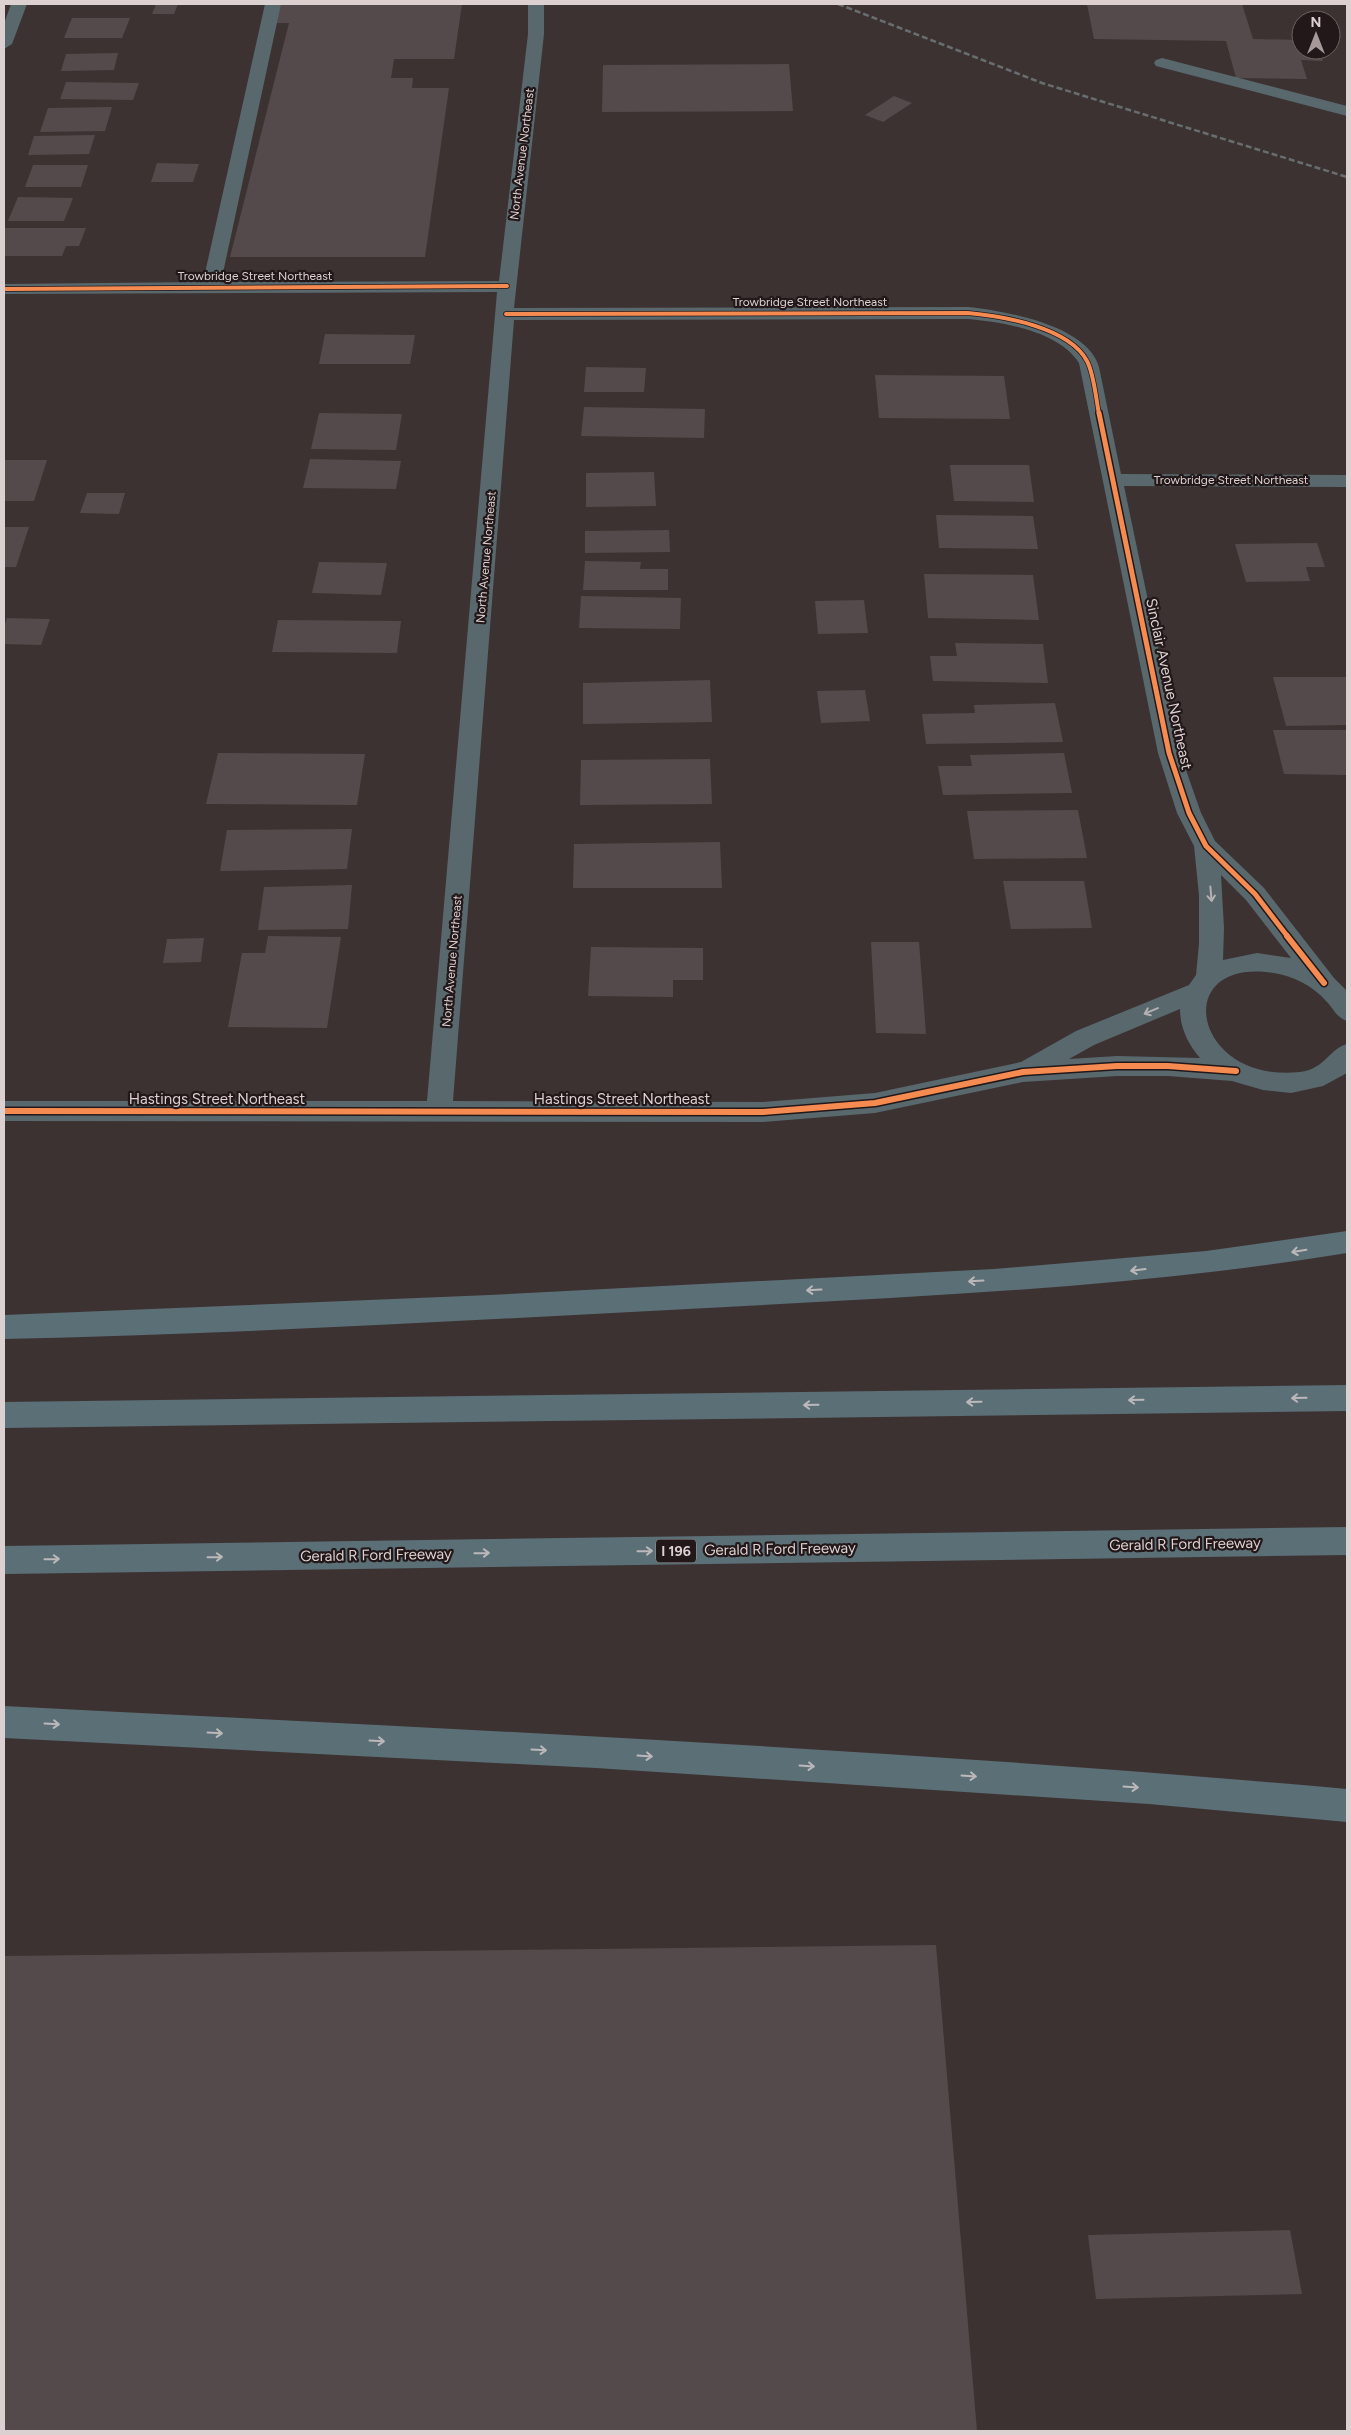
<svg xmlns="http://www.w3.org/2000/svg" width="1351" height="2435" font-family="Figtree,sans-serif">
  <style>
    .building { fill: #544a4b }
    .lines { fill: none; stroke-linecap: round; stroke-linejoin: round }
    .minor { fill: #58686d; fill-rule: evenodd }
    .highway { fill: #5b6f77; fill-rule: evenodd }
    .rail { stroke: #686e70; stroke-width: 2.5; stroke-dasharray: 6 3; stroke-linecap: butt }
    .cycleway-far2-casing { stroke: #221819; stroke-width: 5.5 }
    .cycleway-far1-casing { stroke: #221819; stroke-width: 8 }
    .cycleway-casing { stroke: #221819; stroke-width: 9 }
    .cycleway-far2 { stroke: #f68b52; stroke-width: 4 }
    .cycleway-far1 { stroke: #f68b52; stroke-width: 5 }
    .cycleway { stroke: #f68b52; stroke-width: 6 }
    .oneway { stroke: #b5b1b2 }
    .oneway2 { stroke: #bcb8ba }
    .labels { text-anchor: middle; dominant-baseline: central; stroke-width: 4.5; stroke-linejoin: round; paint-order: stroke }
    .far-street-label { font-size: 12px; fill: #ddd0d0; stroke: #221819 }
    .shield { fill: #221819; stroke: #a59999; stroke-width: 1 }
    .shield-label { font-size: 14px; font-weight: bold; fill: #ddd0d0 }
    .street-label { font-size: 15px; fill: #ddd0d0; stroke: #221819 }
  </style>
  <rect width="100%" height="100%" fill="#3d3232"/>
  <path class="building" d="M156 4H178L174 14H152Z
    M280 4H462L454 59H394L391 78H413L412 88H449L425 257H230L289 23H275Z
    M1087 4H1242L1253 39 1301 40V50H1319L1323 61 1301 60 1307 79 1236 78 1226 41 1094 39Z
    M72 18H130L122 38H64Z
    M118 53 114 70 61 71 66 54Z
    M789 64 793 111 602 112 603 65Z
    M66 82 139 83 133 100 60 99Z
    M894 96 912 103 883 122 865 115Z
    M112 107 105 131 40 132 48 108Z
    M95 135 89 154 28 155 34 136Z
    M157 163 199 164 193 182H151Z
    M33 165H88L81 187H25Z
    M18 197 73 198 64 221H8Z
    M4 228H86L79 246H66L62 256H4Z
    M325 334 415 335 410 364H319Z
    M586 367 646 368 644 392H584Z
    M875 375 1004 376 1010 419 879 418Z
    M584 407 705 409 704 438 581 436Z
    M319 413 402 414 396 450 311 449Z
    M310 459 401 461 396 489 303 488Z
    M4 460H47L34 501H4Z
    M950 465H1029L1034 502 954 501Z
    M654 472 656 506 586 507V473Z
    M87 493H125L119 514 80 513Z
    M936 515 1033 516 1038 549 939 548Z
    M4 527H29L16 567H4Z
    M669 530 670 552 585 553V531Z
    M1317 543 1325 567H1306L1310 581 1246 582 1235 544Z
    M585 561 641 562 640 569H668V590H583Z
    M319 562 387 563 381 595 312 593Z
    M924 574 1033 575 1039 620 928 618Z
    M581 596 681 598 680 629 579 628Z
    M864 600 868 633 818 634 815 601Z
    M7 618 50 619 41 645 4 644V627Z
    M278 620 401 621 397 653 272 652Z
    M955 643 1043 644 1048 683 933 681 930 656H957Z
    M1273 677H1347V725L1286 726Z
    M710 680 712 722 583 724V683Z
    M865 690 870 721 821 723 817 691Z
    M1055 703 1063 742 926 744 922 714 975 713 974 705Z
    M1273 730H1347V775L1284 774Z
    M218 753 365 754 357 805 206 804Z
    M1064 753 1072 793 943 795 938 766H972L970 755Z
    M710 759 712 804 580 805 581 760Z
    M1078 810 1087 858 974 859 967 811Z
    M352 829 347 869 220 871 227 830Z
    M720 842 722 888H573L574 844Z
    M1003 881H1084L1092 928 1011 929Z
    M352 885 348 929 258 930 264 887Z
    M268 936 341 937 327 1028 228 1027 242 953H265Z
    M204 938 201 962 163 963 167 939Z
    M871 942H919L926 1034 876 1033Z
    M591 947 703 948V980H673V997L588 996Z
    M936 1945 977 2431H4V1956Z
    M1290 2230 1302 2294 1096 2299 1088 2235Z"/>
  <g class="lines">
    <path class="minor" d="M11 4H27L12 44 4 49V24Z
      M265 4H281L221 282 499 281 528 34V4H544V34L514 308 968 307C1005 311 1087 325 1099 367L1121 474 1347 475V487L1124 486 1180 753 1201 813 1215 841 1264 888 1334 978 1347 991V1021C1336 1017 1334 1009 1326 1001 1313 986 1293 976 1274 973 1169 956 1192 1084 1300 1072 1325 1069 1329 1049 1347 1044V1073L1323 1086 1291 1093 1263 1090 1232 1081 1168 1076H1117L1023 1082 875 1113 763 1122 4 1121V1101H427L497 292 4 294V284L203 282ZM968 319C1003 322 1059 331 1079 363L1158 753 1177 813 1194 846 1199 895V944L1196 975 1189 985 1076 1031 1021 1062 875 1093 763 1102 453 1101 514 320ZM1221 875 1246 900 1291 958 1257 953 1223 960 1224 928ZM1180 1009C1180 1028 1188 1044 1200 1058L1117 1056 1069 1059 1094 1045Z
      M1162 58 1347 106V116L1156 66 1154 63 1156 60Z"/>
    <path class="highway" d="M1347 1231V1253C1135 1288 921 1296 707 1308 473 1320 238 1334 4 1339V1315L490 1295 994 1269 1206 1251Z
      M1347 1385V1411L4 1428V1402Z
      M1347 1527V1555L4 1574V1546Z
      M4 1706C452 1729 900 1749 1347 1789V1822L1149 1804 596 1768 4 1738Z"/>
    <path class="rail" d="M838 4 1042 83 1347 177"/>
    <defs>
      <path id="cycleway-far2" d="M4 289 507 286
        M506 314 968 313C1002 316 1069 327 1087 361 1094 374 1096 399 1099 414"/>
      <path id="cycleway-far1" d="M1099 413 1169 753 1189 813 1206 846 1255 894 1288 937"/>
      <path id="cycleway" d="M1287 936 1324 983
        M4 1111 763 1112 875 1103 1023 1072 1117 1066H1168L1236 1071"/>
    </defs>
    <use href="#cycleway-far2" class="cycleway-far2-casing"/>
    <use href="#cycleway-far1" class="cycleway-far1-casing"/>
    <use href="#cycleway" class="cycleway-casing"/>
    <use href="#cycleway-far2" class="cycleway-far2"/>
    <use href="#cycleway-far1" class="cycleway-far1"/>
    <use href="#cycleway" class="cycleway"/>
  </g>
  <defs><path id="oneway-shaft" d="M-6 0H5M1.5-3L5.5 0L1.5 3" fill="none" stroke-width="1.6" stroke-linecap="round" stroke-linejoin="round" transform="scale(1.25)"/></defs>
  <g class="oneway">
    <use href="#oneway-shaft" transform="translate(1211 894) rotate(85)"/>
    <use href="#oneway-shaft" transform="translate(1151 1011) rotate(157)"/>
  </g>
  <g class="oneway2">
    <use href="#oneway-shaft" transform="translate(1299 1251) rotate(171)"/>
    <use href="#oneway-shaft" transform="translate(1138 1270) rotate(173)"/>
    <use href="#oneway-shaft" transform="translate(976 1281) rotate(177)"/>
    <use href="#oneway-shaft" transform="translate(814 1290) rotate(177)"/>
    <use href="#oneway-shaft" transform="translate(1299 1398) rotate(179)"/>
    <use href="#oneway-shaft" transform="translate(1136 1400) rotate(179)"/>
    <use href="#oneway-shaft" transform="translate(974 1402) rotate(179)"/>
    <use href="#oneway-shaft" transform="translate(811 1405) rotate(179)"/>
    <use href="#oneway-shaft" transform="translate(645 1551) rotate(-1)"/>
    <use href="#oneway-shaft" transform="translate(482 1553) rotate(-1)"/>
    <use href="#oneway-shaft" transform="translate(215 1557) rotate(-1)"/>
    <use href="#oneway-shaft" transform="translate(52 1559) rotate(-1)"/>
    <use href="#oneway-shaft" transform="translate(52 1724) rotate(3)"/>
    <use href="#oneway-shaft" transform="translate(215 1733) rotate(3)"/>
    <use href="#oneway-shaft" transform="translate(377 1741) rotate(3)"/>
    <use href="#oneway-shaft" transform="translate(539 1750) rotate(3)"/>
    <use href="#oneway-shaft" transform="translate(645 1756) rotate(4)"/>
    <use href="#oneway-shaft" transform="translate(807 1766) rotate(4)"/>
    <use href="#oneway-shaft" transform="translate(969 1776) rotate(4)"/>
    <use href="#oneway-shaft" transform="translate(1131 1787) rotate(4)"/>
  </g>
  <g class="labels">
    <g class="far-street-label">
      <text transform="translate(522 154) rotate(-83)">North Avenue Northeast</text>
      <text x="255" y="276">Trowbridge Street Northeast</text>
      <text x="810" y="302">Trowbridge Street Northeast</text>
      <text x="1231" y="480">Trowbridge Street Northeast</text>
      <text transform="translate(486 557) rotate(-85)">North Avenue Northeast</text>
      <text transform="translate(452 961) rotate(-85)">North Avenue Northeast</text>
    </g>
    <rect class="shield" x="656" y="1539.5" width="40" height="23" rx="4"/>
    <g class="shield-label">
      <text x="676" y="1551">I 196</text>
    </g>
    <g class="street-label">
      <text transform="translate(1169 684) rotate(78)">Sinclair Avenue Northeast</text>
      <text x="217" y="1099">Hastings Street Northeast</text>
      <text x="622" y="1099">Hastings Street Northeast</text>
      <text transform="translate(1185 1544) rotate(-1)">Gerald R Ford Freeway</text>
      <text transform="translate(780 1549) rotate(-1)">Gerald R Ford Freeway</text>
      <text transform="translate(376 1555) rotate(-1)">Gerald R Ford Freeway</text>
    </g>
  </g>
  <rect width="1351" height="2435" fill="none" stroke="#ddd0d0" stroke-width="10"/>
  <g transform="translate(1316 35)"><circle r="24" fill="#221819" stroke="#6d6262"/>
  <path d="M0-4L9 19L0 12L-9 19Z" fill="#a59999"/>
  <text y="-8" font-size="14" font-weight="bold" text-anchor="middle" fill="#ddd0d0">N</text>
  </g>
</svg>
